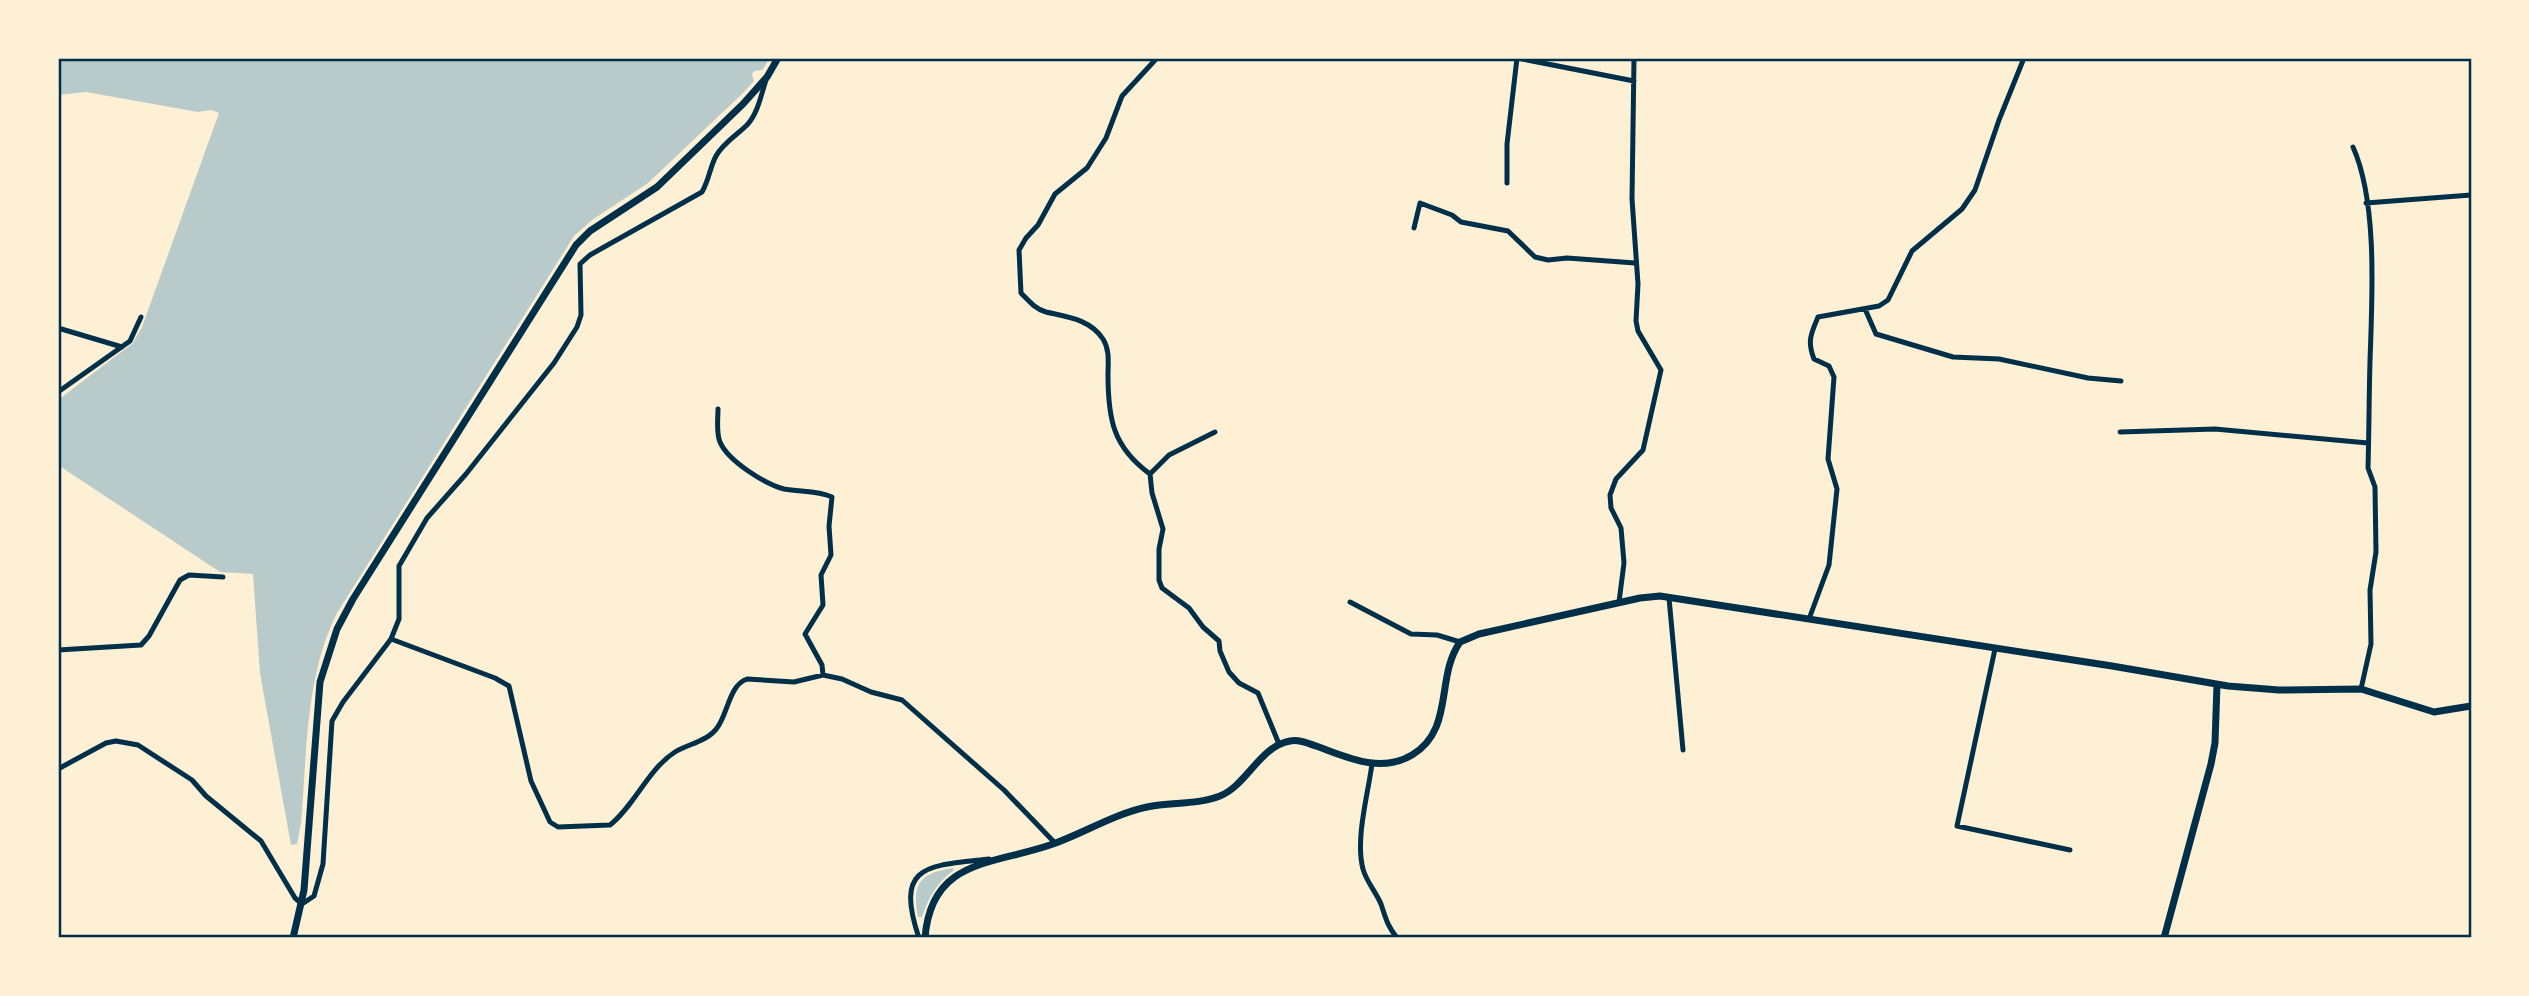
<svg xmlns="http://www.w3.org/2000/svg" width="2529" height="996" font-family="'Alegreya Sans',sans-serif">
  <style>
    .green { fill: #b9caca }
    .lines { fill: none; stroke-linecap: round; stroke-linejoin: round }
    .minor { stroke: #003049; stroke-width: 5 }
    .tertiary { stroke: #003049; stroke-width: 7 }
    .neatline { fill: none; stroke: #003049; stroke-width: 2.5 }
  </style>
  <rect width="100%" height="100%" fill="#fdf0d5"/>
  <path class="green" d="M58 58H770L762 70 754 71 752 74 754 81 742 94 648 183 592 220 574 236 337 613C305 677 307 753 301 823L297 844 291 845 260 673 253 574 220 572 58 465V400L133 343 142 327 219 113 211 110 198 112 86 92 58 95Z
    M953 868 954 870C937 882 928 898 922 917H918C912 884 919 873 953 868Z"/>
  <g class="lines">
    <path class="minor" d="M1157 58 1122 96 1106 138 1087 168 1055 194 1038 225 1026 238 1019 250 1021 293C1028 300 1035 309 1046 312 1067 317 1090 319 1103 339 1110 350 1108 363 1108 375 1108 419 1113 447 1150 474L1152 493 1163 529 1159 549V580L1162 588 1189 608 1203 627 1219 641 1220 651 1229 672 1239 683 1258 693 1279 744
      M1517 58 1634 81
      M2353 147C2378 203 2372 299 2370 361 2369 397 2369 433 2368 468L2375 487 2376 552 2370 590 2371 644 2361 689
      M1507 183V144L1517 58
      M2366 203 2471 195
      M1414 228 1420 203 1452 215 1461 222 1508 231 1535 257 1548 260 1567 258 1635 263
      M1865 309 1876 334 1953 357 1999 359 2088 378 2121 381
      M58 328 122 347
      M58 392 130 341 141 317
      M718 409C718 418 716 433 720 442 728 461 765 484 784 489 801 492 817 490 832 497L829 526 831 555 821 575 823 605 805 634 822 665 823 675
      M2120 432 2215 429 2368 443
      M1150 474 1169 455 1215 432
      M1669 598 1683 750
      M1350 602 1411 634 1437 635 1460 642
      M1619 602 1624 563 1621 528 1611 508 1610 495 1616 479 1643 450 1661 370 1638 331 1636 321 1638 284 1632 199 1634 58
      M1809 619 1829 565 1837 489 1828 459 1834 377 1829 366 1814 359C1807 341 1811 334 1818 317L1879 306 1888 300 1912 251 1962 209 1975 190 1999 120 2024 58
      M391 639 495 678 509 686 531 781 550 822 558 827 610 825C635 805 648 769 675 752 688 744 708 741 717 728 728 714 729 685 747 679L794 682 823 675 842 679 871 692 902 700 1004 790 1055 843
      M1995 649 1957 826 2070 850
      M58 650 141 645 149 636 180 580 189 575 223 577
      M1372 764C1368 794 1355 840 1363 869 1366 881 1376 892 1381 904 1386 919 1387 925 1397 938
      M58 769 106 743 116 741 138 745 192 780 206 796 261 841 295 898 302 904 314 896 323 864 332 721 343 702 391 639 399 619V566L427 518 466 474 554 363 577 327 581 315 580 264 590 255 702 192C709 180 710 167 716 156 723 143 737 135 747 125 758 113 761 95 766 80
      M919 938C894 864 927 866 989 859"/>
    <path class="tertiary" d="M293 938 304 890 320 682 337 629 353 599 576 245 590 231 657 187 743 104 767 77 778 58
      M925 938C931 858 994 865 1053 844 1084 833 1114 814 1147 807 1171 802 1197 805 1220 796 1247 785 1260 746 1290 741 1299 739 1307 743 1316 746 1347 757 1380 774 1412 755 1455 729 1435 678 1460 642L1479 634 1640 598 1660 596 2112 666 2228 686 2279 690 2361 689 2434 712 2471 706
      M2164 938 2211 764 2215 743 2217 684"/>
  </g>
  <rect width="2529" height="996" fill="none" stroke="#fdf0d5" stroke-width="119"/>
  <rect x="60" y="60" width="2410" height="876" class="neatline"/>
</svg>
